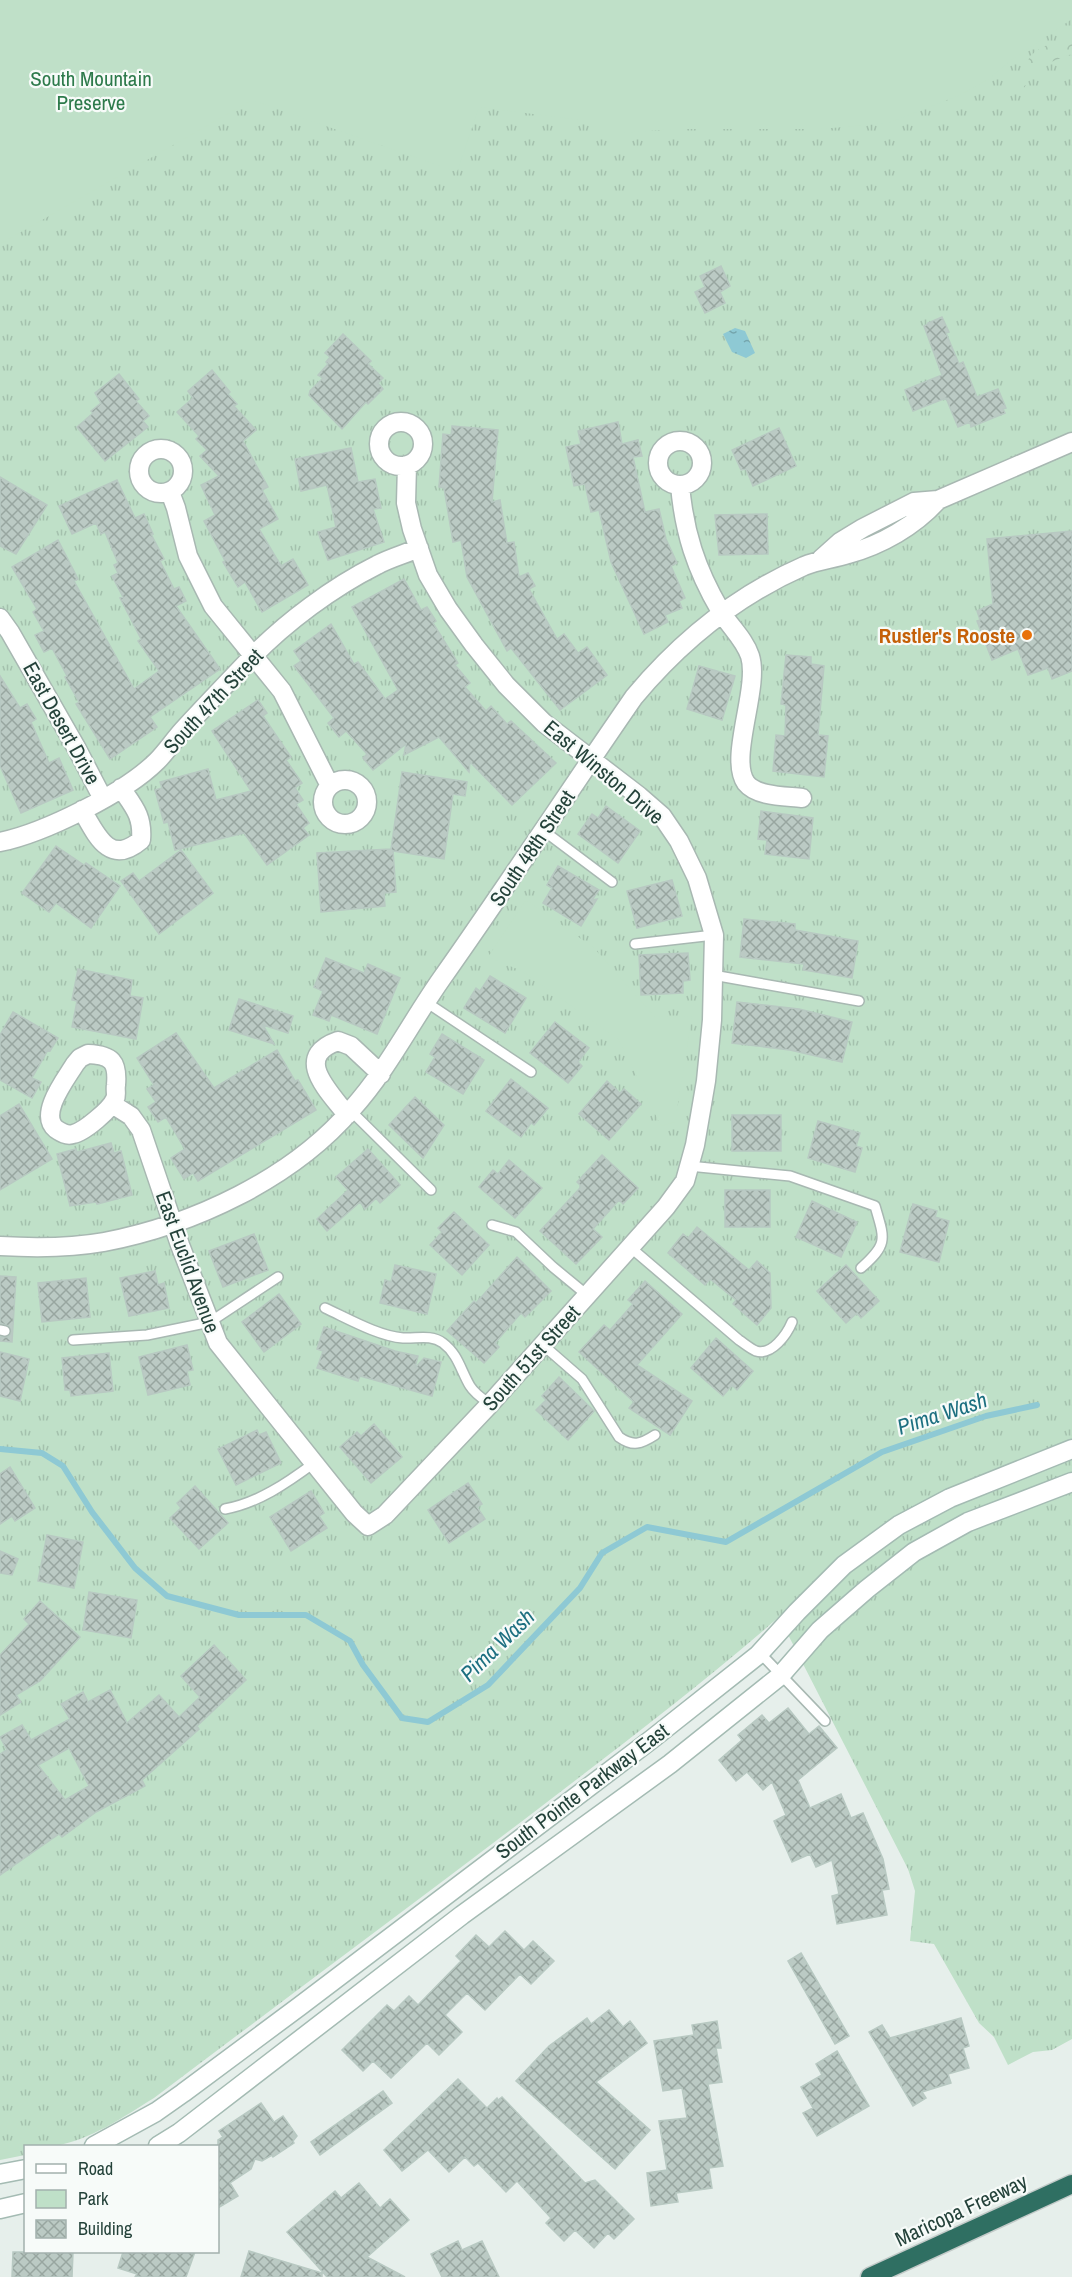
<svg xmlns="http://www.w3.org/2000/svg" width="1072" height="2277" font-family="'Archivo Narrow',sans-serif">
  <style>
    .grass { fill: url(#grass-tufts) }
    .forest { fill: url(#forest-crowns) }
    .park { fill: #bfe0c8 }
    .water { fill: url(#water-ripples) }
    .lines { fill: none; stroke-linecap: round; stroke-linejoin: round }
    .stream { stroke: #8ec9d4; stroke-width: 6 }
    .building { fill: url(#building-cross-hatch); stroke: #b8c9c2; stroke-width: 1.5; fill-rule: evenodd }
    .lane-casing { stroke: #a8b8b2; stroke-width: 12 }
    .street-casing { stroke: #a8b8b2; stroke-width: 21 }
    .secondary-casing { stroke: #a4bbb3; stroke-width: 21 }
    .highway-casing { stroke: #c2cac8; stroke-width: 21 }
    .lane { stroke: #fff; stroke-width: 9 }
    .street { stroke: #fff; stroke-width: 18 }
    .secondary { stroke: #fff; stroke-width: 18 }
    .highway { stroke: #2f6f62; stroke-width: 18 }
    .food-dot { fill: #e8710a; stroke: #f7fbf9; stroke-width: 2 }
    .labels { text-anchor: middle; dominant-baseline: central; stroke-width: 4.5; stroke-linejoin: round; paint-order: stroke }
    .park-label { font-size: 21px; fill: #2d7a4b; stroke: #f7fbf9 }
    .food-label { font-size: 21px; font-weight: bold; fill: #c56008; stroke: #f7fbf9; text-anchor: end }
    .street-label { font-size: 21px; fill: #24423a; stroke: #f7fbf9 }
    .water-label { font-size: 22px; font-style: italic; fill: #1c6f80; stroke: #f7fbf9 }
  </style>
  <defs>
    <pattern id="grass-tufts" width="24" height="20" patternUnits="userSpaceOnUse" patternTransform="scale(1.5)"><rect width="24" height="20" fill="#bfe0c8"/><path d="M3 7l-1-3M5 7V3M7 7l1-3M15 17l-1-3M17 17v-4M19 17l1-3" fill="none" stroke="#a4c1ad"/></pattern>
    <pattern id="forest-crowns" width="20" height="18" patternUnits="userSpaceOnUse" patternTransform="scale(1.5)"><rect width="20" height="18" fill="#bfe0c8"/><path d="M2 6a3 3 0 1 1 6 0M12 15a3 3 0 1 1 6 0" fill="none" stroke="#a4c1ad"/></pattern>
    <pattern id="water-ripples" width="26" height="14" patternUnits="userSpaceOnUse" patternTransform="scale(1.5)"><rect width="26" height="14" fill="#8ec9d4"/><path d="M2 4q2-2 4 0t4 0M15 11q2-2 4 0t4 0" fill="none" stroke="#74a5ad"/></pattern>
    <pattern id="building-cross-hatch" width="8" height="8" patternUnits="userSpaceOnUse" patternTransform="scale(1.5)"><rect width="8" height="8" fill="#bbcac4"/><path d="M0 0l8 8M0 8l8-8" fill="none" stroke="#98a6a0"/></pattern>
  </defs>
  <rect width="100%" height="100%" fill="#e6efeb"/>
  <path class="grass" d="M0 0H1072V2039L1052 2050 1033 2052 1008 2065 994 2037 979 2023 934 1944 910 1941 915 1891 908 1869 779 1617C701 1685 619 1747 538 1809 411 1906 282 2001 154 2098 123 2117 91 2140 54 2146 45 2148 35 2146 26 2146L25 2155 0 2160Z"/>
  <path class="forest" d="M1072 38V54C1048 63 1038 65 1024 88 1020 51 1042 45 1072 38Z"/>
  <path class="park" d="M0 0H1072V19L1011 60 989 79 960 95 888 123 821 129H676L619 133 580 120 479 107 457 172 252 100 0 244Z
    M526 900 594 948 655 1017 692 1016 675 1122 661 1126 619 1040 522 971 488 957Z"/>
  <path class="water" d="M735 328 745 331 755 353 746 358 732 352 723 334Z"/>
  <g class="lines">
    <path class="stream" d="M0 1449 42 1453 63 1466 92 1512 135 1568 167 1596 239 1615H306L350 1641 363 1665 402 1718 428 1722 488 1685 580 1588 602 1553 647 1527 726 1542 882 1452 986 1416 1037 1405"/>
  </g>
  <path class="building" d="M721 266 730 286 720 292 725 303 705 313 695 292 705 287 700 276Z
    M942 317 949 332 946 333 959 364 963 362 977 397 998 389 1006 408 1003 409 1005 413 971 427 970 422 958 427 946 398 913 411 905 390 942 375 924 326 928 324V323Z
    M343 334 371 361 368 364 383 378 378 383 383 389 368 404 366 402 342 429 309 395 310 391 323 378 318 375 328 364 326 362 330 357 325 353Z
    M212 370 230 392 228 394 237 404 234 406 256 430 243 441 268 487 262 490 278 519 259 529 281 566 293 559 308 585 262 612 245 582 238 587 223 562 225 561 204 521 215 515 201 485 219 476 200 456 207 450 196 439 199 436 177 412 193 398 188 391Z
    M119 374 139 399 136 401 149 416 143 421 148 427 105 461 77 427 93 413 91 411 101 403 95 393Z
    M618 422 622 444 638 440 642 456 633 457 645 512 659 509 666 539 677 563 671 566 685 598 679 601 682 608 665 615 668 622 644 634 611 562 599 510 591 512 585 484 574 486 566 447 581 444 578 431Z
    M452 426 498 430 492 502 500 500 507 543 514 542 519 577 528 573 535 586 529 589 557 639 564 634 578 653 587 647 607 675 560 710 511 648 507 651 467 577 461 540 453 542 444 488 439 487 443 434 451 435Z
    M779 428 796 466 753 486 746 469 741 470 732 450Z
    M351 448 358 482 375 479 381 508 373 509 384 542 328 560 318 532 336 527 327 485 301 491 295 459Z
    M0 477 47 505 16 554 0 546Z
    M117 480 135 518 144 514 153 534H151L164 559 160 561 174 589 179 587 186 601 176 606 220 669 150 717 157 727 110 759 76 704 79 702 65 677 67 676 52 648 44 652 35 635 44 631 33 612 37 609 12 567 58 540 78 579 74 581 134 689 159 671 138 641 141 639 120 598 123 597 112 576 118 573 114 565 118 563 105 532 101 534 96 523 72 534 59 506Z
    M767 514 768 554 719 555 715 515Z
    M1072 531V671L1052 679 1048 668 1028 675 1018 649 992 660 977 621 980 620 977 611 993 604 987 539Z
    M404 579 421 610 427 607 436 621 433 623 458 663 455 665 470 683 465 687 486 711 491 706 507 724 511 721 556 763 512 805 470 762 469 772 439 737 404 755 406 744 373 770 363 758 367 754 346 731 339 737 328 723 334 718 294 666 301 661 294 651 331 624 354 664 358 662 385 699 398 690 352 607Z
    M786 655 811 657V664L824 666 818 735 828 736 824 777 773 771 776 735 785 736 786 705 781 704Z
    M699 666 735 676 722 720 687 709Z
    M0 676 20 708 27 704 36 719 31 722 49 763 59 758 73 790 21 813 0 766Z
    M258 700 267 713 263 716 291 757 286 760 302 783 295 788 303 800 296 804 309 823 303 828 309 835 267 865 244 833 175 850 168 822 164 823 155 790 162 788 160 782 208 769 216 800 251 791 212 731Z
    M402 772 467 782 465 796 453 794 444 859 393 851 396 892 384 893 385 906 321 912 317 853 391 849Z
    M606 806 640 831 618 863 578 834 592 814 598 818Z
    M761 811 813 818 809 859 765 854 767 840 758 839Z
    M56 846 84 865 86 863 120 886 91 928 56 903 49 912 22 893Z
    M181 850 213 893 159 934 121 881 133 873 139 881Z
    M558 866 599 890 592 900 597 899 581 926 543 903 552 888 547 885Z
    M672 880 682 916 637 928 627 891Z
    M744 919 795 924V930L858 941 852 978 803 970 804 964 740 957Z
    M688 953 690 980 683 981V993L641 995 639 955Z
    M326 958 364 973 368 964 400 978 377 1034 331 1015 329 1021 313 1015 323 991 314 987Z
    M78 969 132 980 130 996 143 998 136 1039 72 1027 77 1001 72 1000Z
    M490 976 526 998 505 1033 464 1008 476 988 480 991Z
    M239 999 293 1016 288 1033 263 1025 274 1044 229 1030Z
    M737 1002 799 1009 852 1022 842 1062 790 1050 732 1043Z
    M13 1012 58 1038 50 1051 48 1050 32 1078 41 1082 32 1098 0 1080V1035Z
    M555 1022 589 1048 578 1062 582 1066 568 1083 530 1053Z
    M176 1033 214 1088 277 1050 295 1081 298 1080 316 1110 198 1181 193 1173 184 1179 171 1158 185 1149 166 1117 158 1122 148 1107 156 1102 147 1089 154 1085 137 1058Z
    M442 1034 484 1060 463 1094 426 1072 435 1057 430 1054Z
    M511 1079 548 1108 534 1125 531 1123 521 1137 486 1111Z
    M607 1081 620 1093 624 1089 641 1104 609 1140 579 1114Z
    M415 1097 444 1125 423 1158 389 1125Z
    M19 1104 52 1159 0 1190V1116Z
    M732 1115H781V1151H732Z
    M818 1121 860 1133 856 1146 862 1148 855 1172 808 1158Z
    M111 1143 114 1153 121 1151 132 1195 97 1204 96 1202 70 1206 57 1154 76 1149 77 1152Z
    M368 1149 400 1185 380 1203 376 1198 365 1209 360 1202 327 1231 317 1219 348 1190 336 1177Z
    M602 1155 638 1188 623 1204 619 1200 593 1229 602 1237 576 1264 540 1231 580 1188V1185L577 1182Z
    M509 1160 542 1188 515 1218 479 1187 493 1170 498 1174Z
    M725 1190H770V1227H725Z
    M812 1201 857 1222 841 1257 796 1237Z
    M913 1204 937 1211 935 1217 949 1221 939 1262 900 1252Z
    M454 1212 489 1245 462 1275 430 1245 442 1232 438 1228Z
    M697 1227 749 1270 757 1261 770 1273 771 1308 757 1325 733 1304 736 1300 710 1279 705 1285 668 1253 683 1234 688 1238Z
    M254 1234 268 1270 223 1287 209 1251Z
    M517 1257 551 1291 525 1317 521 1313 495 1343 499 1347 484 1363 447 1331 474 1301 476 1303Z
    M395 1265 436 1274 427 1314 380 1303 385 1280 391 1282Z
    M846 1265 879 1301 861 1318 857 1313 846 1323 817 1291Z
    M155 1271 158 1285 164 1283 169 1308 129 1316 120 1278Z
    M0 1276 16 1277 12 1342 0 1341V1337H8L12 1332 9 1326 0 1323Z
    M86 1278 90 1317 42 1322 38 1283Z
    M645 1281 682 1314 637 1365 692 1401 670 1435 629 1408 634 1402 579 1352 604 1325 610 1330 633 1304 628 1300Z
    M279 1294 301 1324 264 1352 242 1322Z
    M324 1327 395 1351 418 1356 415 1368 424 1358 441 1362 432 1396 360 1376 358 1381 317 1368 323 1351 317 1349Z
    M716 1338 753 1371 737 1390 732 1385 723 1396 691 1368Z
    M187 1345 193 1370 187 1371 190 1385 148 1395 139 1357Z
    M0 1352 29 1359 20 1401 0 1396Z
    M109 1353 113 1391 71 1396 70 1390H65L62 1358Z
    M559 1377 594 1411 568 1440 536 1410 546 1400 542 1396Z
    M374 1424 402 1457 371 1483 340 1447 357 1432 361 1436Z
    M257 1430 259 1435 266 1432 281 1463 236 1485 218 1449Z
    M10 1467 35 1508 15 1521 12 1516 0 1524V1474Z
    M468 1483 482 1504 477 1507 485 1519 449 1543 428 1510Z
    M195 1486 228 1523 199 1549 170 1518 181 1508 177 1503Z
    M311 1491 324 1513 319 1516 327 1528 291 1551 270 1517Z
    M47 1535 83 1542 74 1588 38 1581Z
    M0 1551 18 1559 12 1575 0 1573Z
    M89 1592 137 1600 131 1638 83 1630Z
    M40 1601 80 1637 40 1681 16 1695 21 1702 0 1715V1655L29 1624 24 1619Z
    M214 1645 246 1680 197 1726 199 1729 142 1780 145 1786 96 1812 62 1837 59 1834 0 1875V1754L7 1750 0 1737 22 1725 31 1740 70 1719 61 1704 83 1692 88 1702 110 1690 127 1723 159 1695 179 1717 200 1697 181 1676ZM69 1748 89 1786 65 1800 38 1765Z
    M788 1708 809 1734 819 1726 837 1748 798 1780 810 1808 841 1794 851 1818 863 1813 883 1859 889 1889 882 1890 887 1915 837 1924 832 1896 839 1894 832 1860 816 1867 810 1854 792 1862 774 1821 786 1815 772 1782 763 1790 747 1772 736 1781 719 1760 742 1740 738 1735 762 1715 769 1723Z
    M505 1931 524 1950 533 1941 554 1961 531 1984 520 1974 485 2010 467 1993 445 2015 462 2032 439 2055 427 2043 391 2078 373 2061 363 2071 342 2050 387 2005 394 2011 409 1996 418 2005 461 1961 456 1956 476 1935 489 1947Z
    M801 1953 849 2036 835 2044 788 1961Z
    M609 2010 623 2027 630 2021 647 2043 596 2082 650 2130 615 2169 516 2081 549 2046 587 2018 591 2024Z
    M961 2018 969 2046 963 2048 969 2068 948 2074 951 2083 922 2092 926 2098 913 2106 869 2032 882 2025 890 2038Z
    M717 2021 721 2048H716L722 2082 708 2084 723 2166 709 2168 712 2188 676 2193 678 2202 651 2206 647 2173 667 2170 659 2121 687 2118 682 2088 663 2091 654 2041 694 2035 692 2025Z
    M837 2051 869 2106 817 2136 803 2113 813 2108 801 2087 822 2075 816 2064Z
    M458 2079 487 2108 497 2098 498 2100 502 2097 585 2183 595 2180 634 2219 614 2239 608 2233 594 2248 575 2230 564 2241 546 2223 551 2218 517 2181 506 2192 478 2163 474 2166 465 2157 449 2172 428 2150 402 2171 384 2150Z
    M383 2091 392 2103 320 2155 311 2142Z
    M261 2103 274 2122 283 2116 297 2136 293 2141 294 2143 273 2157 272 2155 262 2161 255 2159 251 2169 230 2183 238 2196 218 2208V2140L223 2137 219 2131Z
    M359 2183 380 2208 390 2199 409 2220 367 2257 405 2277H327L287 2232 335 2191 341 2198Z
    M458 2241 462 2250 482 2241 499 2277H442L431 2254Z
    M249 2251 322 2273V2277H241Z
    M13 2252H73L72 2277H12Z
    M123 2252H195L186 2277H135L137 2274 118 2268Z"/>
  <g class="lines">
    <defs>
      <path id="lane" d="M544 831 612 882
        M635 944 714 935
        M713 975 859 1001
        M426 1002 531 1072
        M351 1111 431 1190
        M689 1166 790 1176 875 1206C885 1240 888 1244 861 1268
        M492 1225 516 1232 553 1267 587 1295
        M630 1247 739 1340C745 1344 751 1349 756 1351 772 1356 787 1334 792 1322
        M325 1308C347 1318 378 1336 403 1338 416 1339 431 1334 443 1343 458 1354 461 1371 470 1386 475 1394 483 1399 490 1404
        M0 1330 5 1331
        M73 1340 147 1335 210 1322 278 1277
        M543 1345 582 1379 619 1437C633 1447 641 1444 655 1435
        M225 1509C258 1503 287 1483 314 1463
        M760 1653 825 1721"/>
      <path id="street" d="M379 444a22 22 0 1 1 44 0a22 22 0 1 1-44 0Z
        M658 463a22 22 0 1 1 44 0a22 22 0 1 1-44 0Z
        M139 471a22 22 0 1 1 44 0a22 22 0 1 1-44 0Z
        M680 485C684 532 696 569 720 610 729 626 744 638 750 656 760 688 728 758 746 783 757 797 786 796 802 798
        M170 492 176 508 188 556 213 606 282 691 330 786
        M821 559 840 542 863 528 914 502 938 500 1072 442
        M0 618 10 632 77 749 103 799
        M323 802a22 22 0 1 1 44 0a22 22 0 1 1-44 0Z
        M82 810C96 834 109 867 141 840 143 816 134 807 121 788
        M0 842C44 833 125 793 157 761 166 752 174 740 183 730 206 705 229 681 252 657 286 622 333 587 377 565 390 558 405 554 419 548
        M88 1054C112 1055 118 1062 116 1085 115 1090 117 1095 115 1099 111 1109 84 1132 73 1134 67 1136 62 1133 56 1129 38 1114 66 1079 75 1064L80 1058Z
        M112 1104 131 1116 141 1130 180 1245 218 1343 354 1513 368 1526 385 1515 490 1404 666 1207 685 1181 695 1145 706 1081 712 1020 714 935 697 878 679 841 662 816 639 796 544 723 506 685 474 645 448 609 428 575 412 529 406 503 407 465
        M347 1115C329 1091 292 1057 338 1041L351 1046 381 1074
        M0 1246C34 1248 70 1248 104 1242 193 1225 292 1179 352 1109 388 1069 411 1022 442 978 507 886 569 791 634 697 680 642 738 595 804 566 819 560 833 559 848 554 881 545 915 526 938 500"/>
      <path id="secondary" d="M94 2146 156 2112 183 2093 300 2006 652 1739 758 1655 797 1612 844 1565 899 1525 950 1498 1072 1449
        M158 2146 179 2133 462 1915 670 1764 780 1676 820 1630 867 1589 914 1552 968 1522 1072 1482
        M0 2174 26 2169
        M0 2209 26 2203"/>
      <path id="highway" d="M870 2277 1072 2184"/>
    </defs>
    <use href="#lane" class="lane-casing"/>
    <use href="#street" class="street-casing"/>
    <use href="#secondary" class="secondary-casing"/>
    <use href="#highway" class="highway-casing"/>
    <use href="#lane" class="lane"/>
    <use href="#street" class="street"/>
    <use href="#secondary" class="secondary"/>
    <use href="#highway" class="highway"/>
  </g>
  <circle class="food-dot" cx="1027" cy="635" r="6"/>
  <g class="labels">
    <g class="park-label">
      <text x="91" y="78">South Mountain<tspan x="91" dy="24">Preserve</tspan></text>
    </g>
    <g class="food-label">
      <text x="1015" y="635">Rustler's Rooste</text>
    </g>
    <g class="street-label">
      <text transform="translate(213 701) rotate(-47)">South 47th Street</text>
      <text transform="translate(62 723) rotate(61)">East Desert Drive</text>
      <text transform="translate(604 772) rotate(40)">East Winston Drive</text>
      <text transform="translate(532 848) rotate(-56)">South 48th Street</text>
      <text transform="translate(188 1262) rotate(70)">East Euclid Avenue</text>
      <text transform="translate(531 1358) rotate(-48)">South 51st Street</text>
      <text transform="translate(582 1791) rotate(-37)">South Pointe Parkway East</text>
      <text transform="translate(961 2210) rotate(-25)">Maricopa Freeway</text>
    </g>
    <g class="water-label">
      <text transform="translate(942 1413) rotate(-18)">Pima Wash</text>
      <text transform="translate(497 1645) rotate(-44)">Pima Wash</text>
    </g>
  </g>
  <rect x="24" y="2145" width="195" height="108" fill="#f7fbf9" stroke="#a3b1ad" stroke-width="1.5"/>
  <rect x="36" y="2164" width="30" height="9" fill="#ffffff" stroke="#a3b1ad" stroke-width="1.5"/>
  <text x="78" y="2175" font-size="18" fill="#24423a">Road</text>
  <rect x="36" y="2190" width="30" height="18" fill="#bfe0c8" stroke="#a3b1ad" stroke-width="1.5"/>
  <text x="78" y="2205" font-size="18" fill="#24423a">Park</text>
  <rect x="36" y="2220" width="30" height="18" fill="url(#building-cross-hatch)" stroke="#a3b1ad" stroke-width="1.5"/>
  <text x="78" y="2235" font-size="18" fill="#24423a">Building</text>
</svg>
